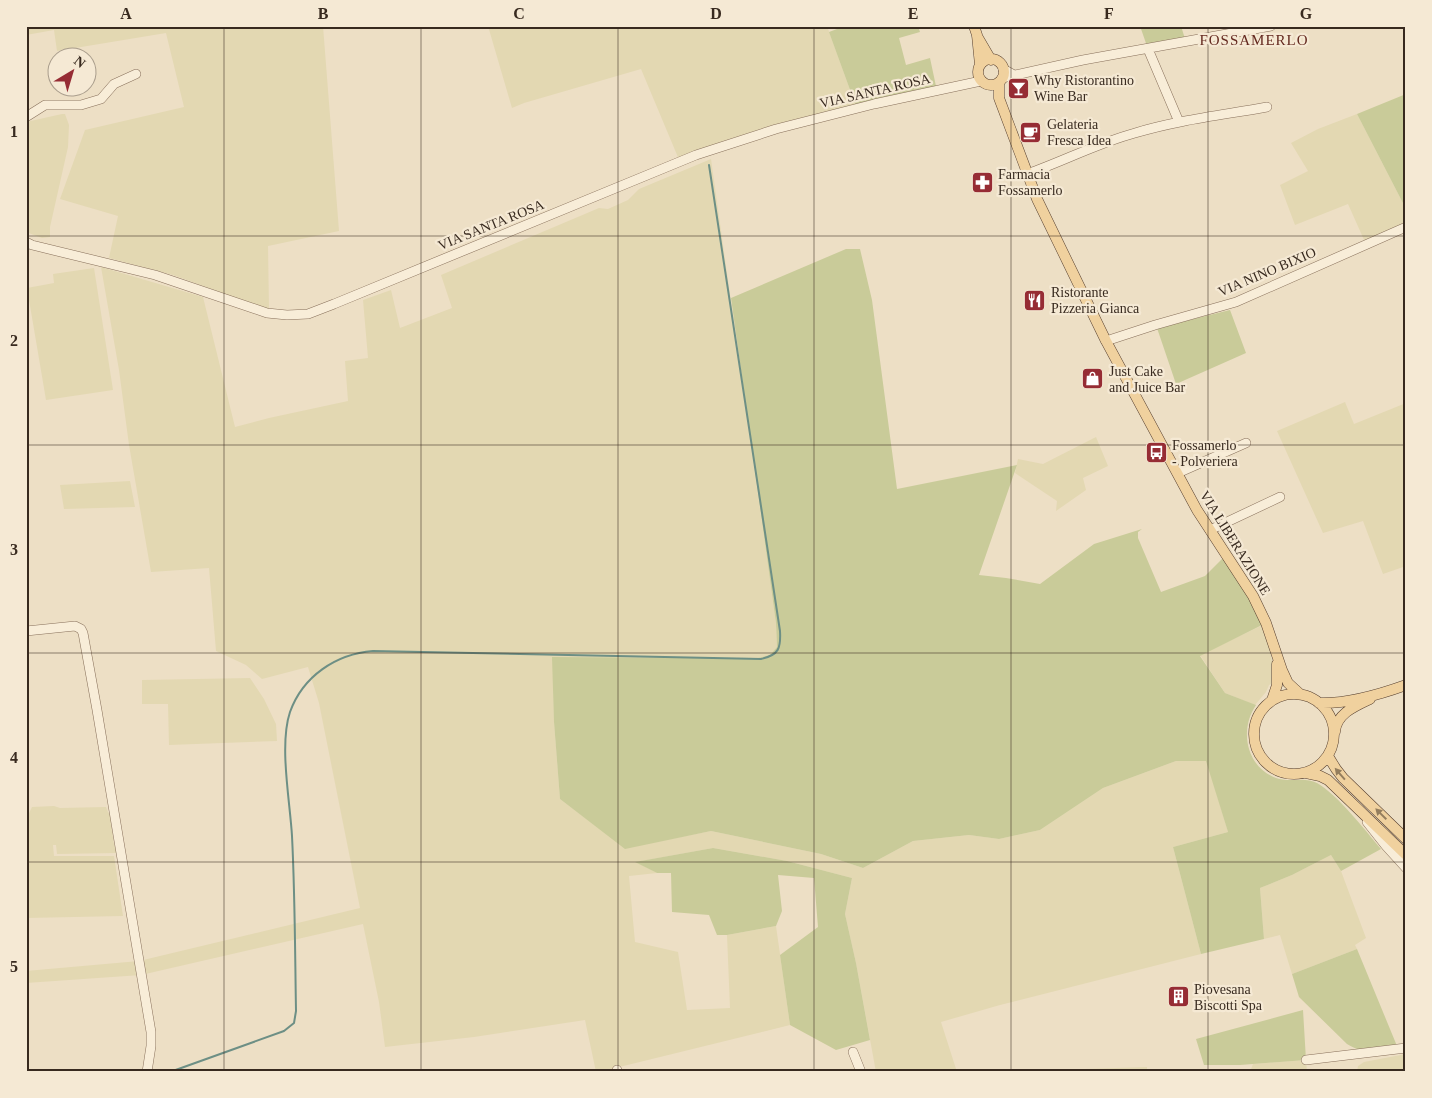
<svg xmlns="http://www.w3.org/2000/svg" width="1432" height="1098" font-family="Georgia,serif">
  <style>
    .farmland { fill: #e3d8b2 }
    .green { fill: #c9cb99 }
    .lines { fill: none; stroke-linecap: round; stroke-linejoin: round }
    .stream { stroke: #6d8f85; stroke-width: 2 }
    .minor-casing { stroke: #88705b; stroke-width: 10 }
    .major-casing { stroke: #563f2f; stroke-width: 11 }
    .minor { stroke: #f8edd8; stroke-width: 9 }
    .major { stroke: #f0d19e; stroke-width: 10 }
    .oneway { fill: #947e5e }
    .grid { fill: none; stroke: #382a1f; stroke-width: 1; stroke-opacity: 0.55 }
    .labels { text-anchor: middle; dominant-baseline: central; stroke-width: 4.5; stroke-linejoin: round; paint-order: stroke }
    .poi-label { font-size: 14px; fill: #382a1f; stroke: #f5e9d4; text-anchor: start }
    .street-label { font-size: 14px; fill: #382a1f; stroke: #f5e9d4 }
    .neighbourhood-label { font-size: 15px; letter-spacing: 1px; fill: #64291f; stroke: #f5e9d4 }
    .neatline { fill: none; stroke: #382a1f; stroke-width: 2 }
    .grid-label { font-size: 16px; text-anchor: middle; font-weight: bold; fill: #382a1f }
  </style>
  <rect width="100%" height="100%" fill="#eddfc5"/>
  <path class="farmland" d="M26 26H323L339 231 268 246 269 309 263 308 173 275 109 258 118 216 60 199 85 130 184 107 166 33 57 51 54 30 26 35Z
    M488 26H827L857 109 680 162 641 69 524 103 512 108Z
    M62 114H65L69 125 68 147 50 227V237L42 238 26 232V122Z
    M1357 114 1406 209V222L1365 242 1348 204 1295 225 1280 185 1308 171 1291 143 1318 129Z
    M711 159 776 623 777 647 770 655 758 658 553 657 554 722 560 799 625 848 711 831 821 854 863 868 913 841 969 835 999 839 1040 830 1103 788 1176 761H1207L1228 832 1173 847 1201 954 1000 1005 941 1022 957 1072H876L856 963 845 914 852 878 787 861 713 848 636 862 657 873 629 876 635 942 678 952 687 1010 730 1008 727 935 776 926 790 1025 599 1072H596L585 1020 474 1037 385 1047 379 1002 363 924 141 975 26 983V971L139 961 360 908 319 703 308 667 262 679 246 665 216 651 209 568 151 572 129 445 119 370 101 267 203 297 235 427 269 418 348 401 345 361 368 358 363 300 391 290 400 328 452 308 441 275 599 208 608 209 628 200 639 189Z
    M94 268 113 390 46 400 27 288 54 283 53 274Z
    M1345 402 1354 424 1406 403V566L1383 574 1363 521 1323 533 1277 431Z
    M1096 437 1108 466 1083 478 1086 490 1056 511 1057 501 1015 473 1018 459 1043 464Z
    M130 481 135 507 64 509 60 485Z
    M1263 625 1272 660 1273 683 1269 685 1266 692 1255 705 1225 693 1200 655Z
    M250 678 264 699 276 724 277 741 169 745 168 704H142V680Z
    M54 806 60 808 106 807 108 812 110 814 114 845 118 853 57 854 56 845H53L54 856H114L123 916 26 918V813H29L32 807Z
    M1331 855 1341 871 1366 938 1355 945 1357 949 1292 974 1280 935 1264 939 1260 888 1292 875Z
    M1406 1054V1072H1357L1358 1066 1364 1062Z
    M1306 1060 1307 1072H1250L1253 1064Z
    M1147 1067V1072H1046L1085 1069Z"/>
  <path class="green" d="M845 26H918L920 32 899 38 906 65 930 58 937 91 857 109 829 32Z
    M1140 26H1181L1186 42 1148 49Z
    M1406 94V209L1357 114Z
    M846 249H860L872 300 897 489 1017 465 979 575 1006 578 1040 584 1094 544 1142 529 1138 532V538L1161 592 1205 576 1226 555 1266 623 1200 656 1225 693 1256 705C1239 730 1246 767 1276 778 1290 783 1304 776 1317 783 1338 795 1365 830 1381 849L1341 871 1331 855 1292 875 1260 888 1264 939 1201 954 1173 847 1228 832 1206 761H1176L1103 788 1040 830 999 839 969 835 913 841 863 868 821 854 711 831 625 849 560 799 554 722 552 657 758 658 770 655 777 647 776 623 731 298Z
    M1230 310 1246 353 1176 384 1157 328Z
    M713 848 787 861 852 878 845 914 856 963 870 1040 836 1050 790 1025 780 955 818 927 814 878 778 875 782 911 776 926 727 935H717L709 915 672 912 671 873H657L635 862Z
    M1357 949 1397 1046C1376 1050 1366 1056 1347 1044L1299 997 1292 974Z
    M1303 1010 1306 1060 1240 1065H1204L1196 1039Z"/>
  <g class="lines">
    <path class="stream" d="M170 1072 284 1031 294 1023 296 1011C295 953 295 894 292 836 290 801 279 745 290 712 303 676 336 654 373 651L761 659C779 655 781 648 780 631L709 165"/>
    <defs>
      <path id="minor" d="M1148 49 1179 122
        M1003 69 1014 75
        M1002 78 1083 60 1271 26
        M26 117 45 105H81L101 99 114 84 136 74
        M1027 174C1064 161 1098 143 1135 133 1178 120 1223 115 1267 107
        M26 242 32 245 155 275 267 313 287 315 308 314 334 304 696 155 776 129 874 104 981 81
        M1106 341 1155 325 1236 302 1406 227
        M1178 473 1246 443
        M1210 530 1280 497
        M26 631 75 626 81 629 83 633 97 710 151 1032V1046L147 1072
        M1367 822 1386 846 1406 868
        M853 1052 861 1072
        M1306 1060 1406 1048
        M617 1070V1072"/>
      <path id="major" d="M974 26 977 35 980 65
        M977 36 991 60
        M978 72a13 13 0 1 1 26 0a13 13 0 1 1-26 0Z
        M999 83V98L1037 199 1106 341 1197 510 1253 596 1266 623 1282 670 1288 683 1300 694
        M1254 734a40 40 0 1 1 80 0a40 40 0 1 1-80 0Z
        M1272 700 1277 685V664
        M1319 703C1346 704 1381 694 1406 685
        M1335 732C1336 714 1355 706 1370 699
        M1328 756 1336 769 1343 778 1406 839
        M1306 773 1320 776 1328 780 1406 855"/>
    </defs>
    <use href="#minor" class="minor-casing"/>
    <use href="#major" class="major-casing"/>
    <use href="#minor" class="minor"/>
    <use href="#major" class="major"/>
  </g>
  <defs><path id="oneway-solid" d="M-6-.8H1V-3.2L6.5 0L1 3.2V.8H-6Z" transform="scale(1.25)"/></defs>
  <g class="oneway">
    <use href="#oneway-solid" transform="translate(1340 774) rotate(-131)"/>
    <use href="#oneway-solid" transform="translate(1381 814) rotate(-135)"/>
  </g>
  <path class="grid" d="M224 26V1072M421 26V1072M618 26V1072M814 26V1072M1011 26V1072M1208 26V1072M26 236H1406M26 445H1406M26 653H1406M26 862H1406"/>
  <defs>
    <symbol id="bar-square" viewBox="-11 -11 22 22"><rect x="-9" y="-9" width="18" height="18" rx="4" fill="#962c34" stroke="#f5e9d4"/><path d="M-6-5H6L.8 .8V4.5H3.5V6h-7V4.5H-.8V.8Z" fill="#fff"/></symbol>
    <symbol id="cafe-square" viewBox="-11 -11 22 22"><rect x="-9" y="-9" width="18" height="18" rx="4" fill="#962c34" stroke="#f5e9d4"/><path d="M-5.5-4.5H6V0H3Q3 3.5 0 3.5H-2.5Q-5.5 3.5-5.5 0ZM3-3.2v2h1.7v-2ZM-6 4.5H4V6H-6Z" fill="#fff"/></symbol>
    <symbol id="pharmacy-square" viewBox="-11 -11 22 22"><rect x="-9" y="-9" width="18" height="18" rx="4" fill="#962c34" stroke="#f5e9d4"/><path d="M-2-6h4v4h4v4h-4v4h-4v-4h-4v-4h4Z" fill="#fff"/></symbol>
    <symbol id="restaurant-square" viewBox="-11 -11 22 22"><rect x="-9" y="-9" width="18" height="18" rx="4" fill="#962c34" stroke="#f5e9d4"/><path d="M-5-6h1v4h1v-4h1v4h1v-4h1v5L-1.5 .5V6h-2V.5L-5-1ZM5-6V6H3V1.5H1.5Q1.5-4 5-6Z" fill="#fff"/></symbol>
    <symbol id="shop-square" viewBox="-11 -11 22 22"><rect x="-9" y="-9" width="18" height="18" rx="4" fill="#962c34" stroke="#f5e9d4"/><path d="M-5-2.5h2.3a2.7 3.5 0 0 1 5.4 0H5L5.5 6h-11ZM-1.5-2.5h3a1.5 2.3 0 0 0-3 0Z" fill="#fff"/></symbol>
    <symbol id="bus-square" viewBox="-11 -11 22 22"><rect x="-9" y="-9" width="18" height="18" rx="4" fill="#962c34" stroke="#f5e9d4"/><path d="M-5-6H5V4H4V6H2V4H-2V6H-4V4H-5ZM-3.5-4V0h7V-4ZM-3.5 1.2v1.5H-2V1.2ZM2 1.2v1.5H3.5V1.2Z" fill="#fff"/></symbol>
    <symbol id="building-square" viewBox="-11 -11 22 22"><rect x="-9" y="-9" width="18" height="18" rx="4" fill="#962c34" stroke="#f5e9d4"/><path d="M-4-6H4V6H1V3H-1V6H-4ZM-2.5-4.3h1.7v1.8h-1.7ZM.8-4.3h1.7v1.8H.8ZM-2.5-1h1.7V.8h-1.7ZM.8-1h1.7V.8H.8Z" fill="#fff"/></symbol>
  </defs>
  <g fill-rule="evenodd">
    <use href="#bar-square" x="1006" y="76" width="25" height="25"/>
    <use href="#cafe-square" x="1018" y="120" width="25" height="25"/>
    <use href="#pharmacy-square" x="970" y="170" width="25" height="25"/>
    <use href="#restaurant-square" x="1022" y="288" width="25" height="25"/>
    <use href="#shop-square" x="1080" y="366" width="25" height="25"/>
    <use href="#bus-square" x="1144" y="440" width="25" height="25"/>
    <use href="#building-square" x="1166" y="984" width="25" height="25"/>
  </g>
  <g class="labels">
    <g class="poi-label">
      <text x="1034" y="80">Why Ristorantino<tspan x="1034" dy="16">Wine Bar</tspan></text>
      <text x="1047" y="124">Gelateria<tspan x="1047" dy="16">Fresca Idea</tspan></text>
      <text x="998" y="174">Farmacia<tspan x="998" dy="16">Fossamerlo</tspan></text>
      <text x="1051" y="292">Ristorante<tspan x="1051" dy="16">Pizzeria Gianca</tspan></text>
      <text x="1109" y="371">Just Cake<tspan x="1109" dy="16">and Juice Bar</tspan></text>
      <text x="1172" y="445">Fossamerlo<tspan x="1172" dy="16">- Polveriera</tspan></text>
      <text x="1194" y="989">Piovesana<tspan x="1194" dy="16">Biscotti Spa</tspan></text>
    </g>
    <g class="street-label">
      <text transform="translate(875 91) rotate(-13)">VIA SANTA ROSA</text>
      <text transform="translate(491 225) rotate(-22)">VIA SANTA ROSA</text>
      <text transform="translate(1267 272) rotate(-23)">VIA NINO BIXIO</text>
      <text transform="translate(1235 543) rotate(58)">VIA LIBERAZIONE</text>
    </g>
    <g class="neighbourhood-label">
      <text x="1254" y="40">FOSSAMERLO</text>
    </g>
  </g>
  <rect width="1432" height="1098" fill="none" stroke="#f5e9d4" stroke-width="55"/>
  <g transform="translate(72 72) rotate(38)"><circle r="24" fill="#f5e9d4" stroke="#a99d8c"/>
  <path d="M0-4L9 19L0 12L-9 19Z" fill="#962c34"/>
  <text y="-8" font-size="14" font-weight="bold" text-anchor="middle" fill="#382a1f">N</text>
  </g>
  <rect x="28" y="28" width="1376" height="1042" class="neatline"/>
  <g class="grid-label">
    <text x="126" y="19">A</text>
    <text x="323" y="19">B</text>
    <text x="519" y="19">C</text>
    <text x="716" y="19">D</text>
    <text x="913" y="19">E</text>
    <text x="1109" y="19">F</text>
    <text x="1306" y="19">G</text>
    <text x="14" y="137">1</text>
    <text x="14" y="346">2</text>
    <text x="14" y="555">3</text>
    <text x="14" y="763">4</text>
    <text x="14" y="972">5</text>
  </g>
</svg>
